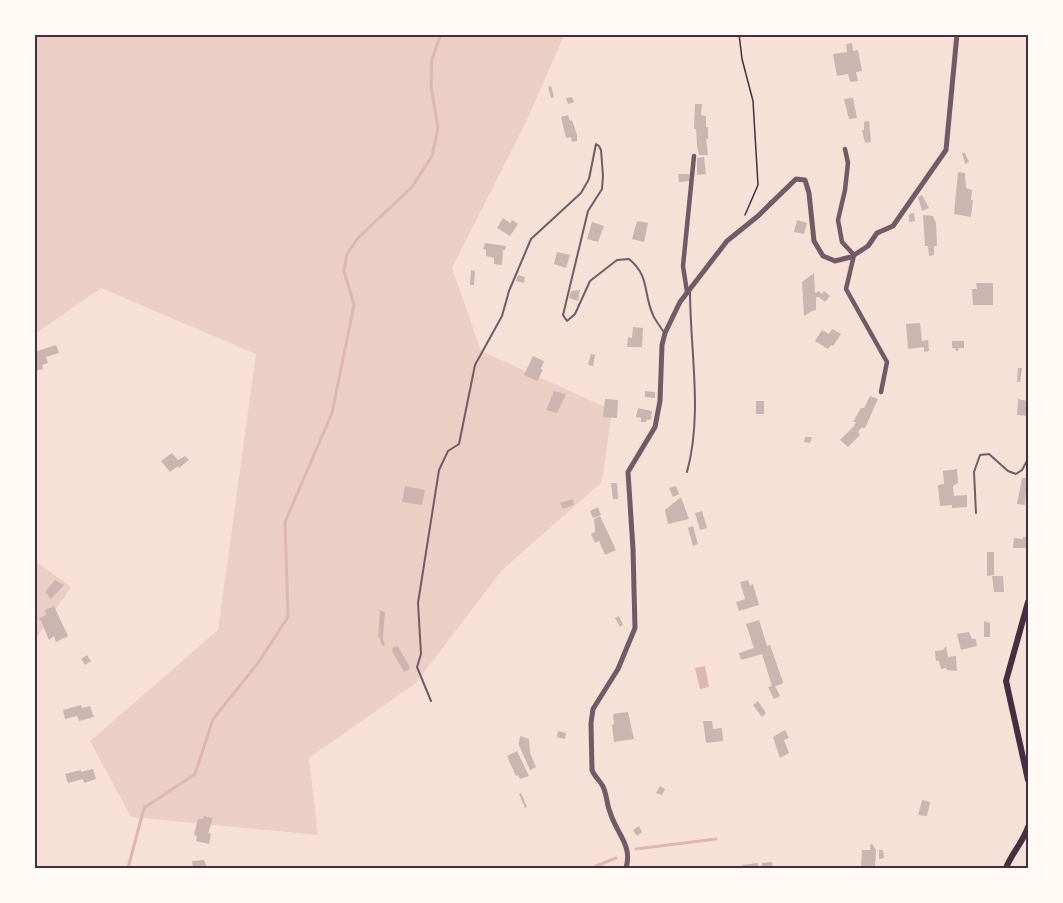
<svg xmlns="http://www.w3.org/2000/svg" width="1063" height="903" font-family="'Asap Condensed',sans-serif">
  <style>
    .green { fill: #ebcfc5 }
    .water { fill: #dcb8b0 }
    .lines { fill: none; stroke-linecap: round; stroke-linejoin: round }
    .stream { stroke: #dcb8b0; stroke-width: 3 }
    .building { fill: #ccb4b1 }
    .path { stroke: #4a2c40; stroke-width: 1.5 }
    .service { stroke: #755966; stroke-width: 2 }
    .minor { stroke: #755966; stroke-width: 4.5 }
    .tertiary { stroke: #755966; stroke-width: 5 }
    .secondary { stroke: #4a2c40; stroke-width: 6 }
    .neatline { fill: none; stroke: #4a2c40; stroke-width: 2 }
  </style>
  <rect width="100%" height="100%" fill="#f7e1d7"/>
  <path class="green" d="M35 35H564L527 120 452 268 481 351 612 410 602 482 502 570 416 683 309 758 318 835 131 817 90 741 218 630 256 354 101 288 35 334Z
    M35 561 71 587 35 640Z"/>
  <path class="water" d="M705 666 709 687 700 689 695 668Z"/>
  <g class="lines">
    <path class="stream" d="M636 849 716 839
      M596 866 616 858
      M128 868 144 808 195 774 213 719 258 663 288 617 285 522 332 413 354 305 344 271 347 254 358 238 412 187 432 156 438 128 431 86 432 59 441 34"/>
  </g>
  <path class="building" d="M852 43 853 51 858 50 862 71 856 72 858 81 850 82 848 74 837 76 833 54 847 52 846 44Z
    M551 86 554 97 551 98 548 87Z
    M572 97 574 102 568 104 566 98Z
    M853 98 857 118 849 119 844 99Z
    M695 104H702L701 115 706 116V127H708V139H706L708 155H699L697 146 696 129H694Z
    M568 115 570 121 572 120 577 135V141L572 142 571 137 566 138 561 117Z
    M869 121 871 142 865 143 862 130H864V122Z
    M962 153H965L969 162 965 164Z
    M704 157 706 174 697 175V158Z
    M958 172 965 173 966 188 972 190 971 200H973L971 217 954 214Z
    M678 174H689L690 181 679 182Z
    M922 195 929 208 922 211 918 197Z
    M914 213 915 221 909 222V214Z
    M923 215 933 216 936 223 937 246H934V255L929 256 928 246H925Z
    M503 218 510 223 512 220 518 224 510 236 497 228Z
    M797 220 807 223 804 234 794 232Z
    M637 221 648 223 644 242 632 239Z
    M592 222 604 226 598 242 587 239Z
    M485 243 506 246 505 250H503L502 265 494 264V258L486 256V250L483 249Z
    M557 252 570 255 566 268 554 264Z
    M471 270 475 271 474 285H470Z
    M814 273 815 293 819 291 822 294 824 291 830 296 825 302 819 297H816V310L812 311 804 316 802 282Z
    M518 275 525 277 524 283 516 281Z
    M976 283H993V305H973L972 289H977Z
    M580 290 578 301 569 298 571 291Z
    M920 323 922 341 928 340 929 351 924 352V347L908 349 906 324Z
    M633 327 643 328 642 347H627L628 337 632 338Z
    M832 329 841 334 833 346 831 345 828 349 815 341 822 330 829 334Z
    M952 341H964V348H958V351H956L955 348H952Z
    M56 345 59 353 46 357 48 363 42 365 43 369 34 371V352Z
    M591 354 595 355 593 366 588 365Z
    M533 356 544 361 541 369 543 370 537 381 524 375Z
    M1018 368H1022L1020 382H1017Z
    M554 391 566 394 557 413 546 410Z
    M645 391 655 392V398L645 397Z
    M870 396 878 399 865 428H861L858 432 860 435 848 447 840 440 854 426 856 422H853L861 408H864Z
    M605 399 618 400 617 418 603 417Z
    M1018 399 1028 401V416L1017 415Z
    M756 401H764V414H756Z
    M638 408 652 411 651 420 647 419 646 422H641V418L636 417Z
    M805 437H812L810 443 804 442Z
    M172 453 178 460 185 456 189 460 179 468 178 466 170 472 161 461Z
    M957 469 958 483 953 486 954 496 967 495V507L952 508V505L940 506 938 485 944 484 943 471Z
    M1022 478H1028V493L1026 492 1025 505 1017 504Z
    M611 483H617L618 499H613Z
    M405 486 425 490 422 505 402 502Z
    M676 486 679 494 673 497 669 488Z
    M681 497 689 519 668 524 665 510Z
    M573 499 574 505 563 509 560 503Z
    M598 507 601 515 593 518 590 511Z
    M702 511 707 528 700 530 695 513Z
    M600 516 616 550 605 555 599 541 595 543 591 534 595 532 594 519Z
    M693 526 698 544 693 546 688 528Z
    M1023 537H1028V548H1013L1014 538 1023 539Z
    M987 552H994V575L987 576Z
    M992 576H1003L1004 592H994Z
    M55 580 64 585 51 599 45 592Z
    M748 580 750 586 753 584 759 605 739 611 736 602 745 599 740 582Z
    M54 606 68 636 56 642 54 636 49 640 41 621 38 619 46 615 45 610Z
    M380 610 385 612 383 639 385 645 382 646 380 637 378 638Z
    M619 616 623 625 620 627 615 618Z
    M759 620 767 646 770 645 783 682 782 684 775 686 780 696 774 699 768 687 772 686 762 654 741 660 739 653 754 648 746 624Z
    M984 621 990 623V637H984Z
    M969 632 972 639H976L977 646 961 650 957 634Z
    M398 646 409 666 410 669 404 672 392 651 393 647Z
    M946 646 948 657 956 656 957 671 947 670 946 668 941 669 939 661H936L935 651 943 650Z
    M87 655 91 661 85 665 81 659Z
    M758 701 766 713 762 717 753 705Z
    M81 705 82 708 90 706 94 717 79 721 77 716 65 719 63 710Z
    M628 712 634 739 614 742 612 725 614 724 613 714Z
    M703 721H712L713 729 722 728 723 741 706 743Z
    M785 730 789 738 784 740 789 753 780 758 773 737Z
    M558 731 566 733 565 739 557 737Z
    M520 736 529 739 530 753 536 767 530 770 518 743H519Z
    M517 751 529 776 520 779 518 775 516 776 507 756Z
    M93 769 96 779 84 783 83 779 68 783 65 774 81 770V772Z
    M660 786 665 789 662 795 656 793Z
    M521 793 527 807 525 808 519 794Z
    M922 800 930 802 927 816 918 815Z
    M204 816 213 818 208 833 211 834 209 844 196 841 197 836 194 835 198 819H202Z
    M639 826 642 832 637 836 633 830Z
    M872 844 876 850 875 868H861L862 850H870V845Z
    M879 850H883L884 858 879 859Z
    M204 860 207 868H193L192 861Z
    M772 862 773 868H762V863Z
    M758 863 759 868H742V865Z"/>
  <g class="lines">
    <path class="path" d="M739 34 742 59 753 101 758 185 745 215"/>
    <path class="service" d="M687 472C703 414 690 350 690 291
      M976 513 974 472 980 455 989 454 1008 471 1016 474 1022 470 1028 459
      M431 701 417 667 421 654 418 603 439 470 448 451 459 444 475 365 502 316 509 291 531 239 581 193 589 179 596 144 599 146 601 150 603 176 602 189 588 211 563 315 567 321 575 314 590 281 617 260 629 259C650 276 643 293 653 315 655 320 660 326 663 331"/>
    <path class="minor" d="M845 149 848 163 845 190 838 220 842 242 854 255 846 289 887 362 881 392
      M687 292 683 266 694 156"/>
    <path class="tertiary" d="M626 868C633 845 616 833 610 812 607 805 607 797 604 789 602 782 595 778 592 770L591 723 593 709 618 669 635 628 633 549 628 472 655 427 660 401 662 345 665 333 680 302 727 241 758 216 796 179 805 180 809 193 814 241 823 256 835 261 851 257 868 246 877 233 893 226 946 150 957 34"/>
    <path class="secondary" d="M1028 602 1006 681 1028 780
      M1006 868C1012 853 1023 842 1028 827"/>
  </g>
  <rect width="1063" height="903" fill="none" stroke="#fffaf5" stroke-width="72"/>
  <rect x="36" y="36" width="991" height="831" class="neatline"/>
</svg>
